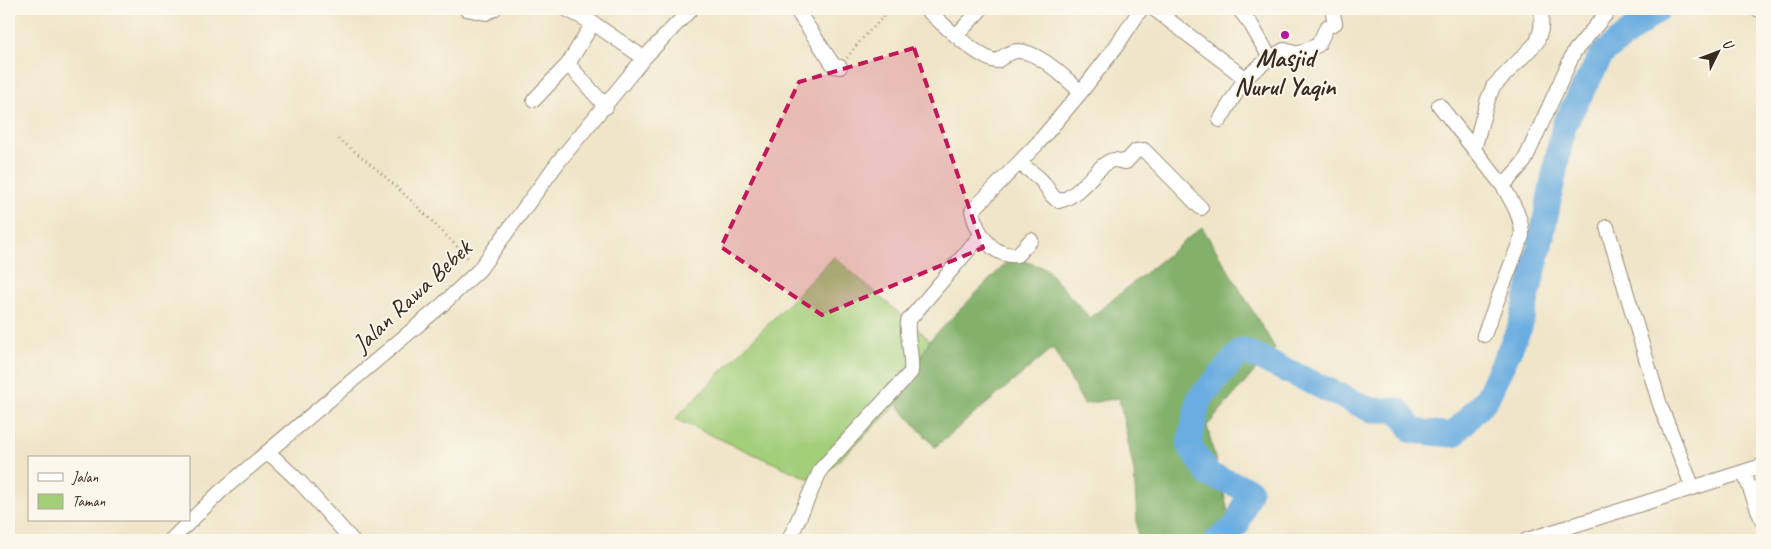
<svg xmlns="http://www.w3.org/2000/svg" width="1771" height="549" font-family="Caveat,sans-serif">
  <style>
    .green { fill: #a3ce7a; stroke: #6f7c4c }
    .forest { fill: #82b16a; stroke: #5e6e44 }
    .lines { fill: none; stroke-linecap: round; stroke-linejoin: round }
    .river { stroke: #6bade0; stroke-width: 25 }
    .minor-casing { stroke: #968874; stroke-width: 16 }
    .path { stroke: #968874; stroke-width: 2.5; stroke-dasharray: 1 4; stroke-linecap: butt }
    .minor { stroke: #fff; stroke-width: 14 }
    .marked { fill: #c2185b; fill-opacity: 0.2; stroke: #c2185b; stroke-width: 4; stroke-dasharray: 10 6; stroke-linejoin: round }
    .poi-dot { fill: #b5179e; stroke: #fbf7ec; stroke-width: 2 }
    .labels { text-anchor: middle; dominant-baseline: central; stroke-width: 4; stroke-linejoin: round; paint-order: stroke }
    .poi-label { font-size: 25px; font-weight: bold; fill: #3b2a1e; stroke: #fbf7ec }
    .street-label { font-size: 25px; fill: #3b2a1e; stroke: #fbf7ec }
  </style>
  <rect width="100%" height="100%" fill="#fbf7ec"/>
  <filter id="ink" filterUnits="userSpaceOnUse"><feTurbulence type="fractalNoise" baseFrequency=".02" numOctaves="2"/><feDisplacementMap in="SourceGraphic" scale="10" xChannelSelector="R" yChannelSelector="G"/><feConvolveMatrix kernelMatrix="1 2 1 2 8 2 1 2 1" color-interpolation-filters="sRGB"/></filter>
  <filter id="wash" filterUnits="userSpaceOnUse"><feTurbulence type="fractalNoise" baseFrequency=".0096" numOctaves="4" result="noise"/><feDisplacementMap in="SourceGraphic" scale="20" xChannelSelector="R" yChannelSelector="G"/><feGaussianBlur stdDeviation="1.12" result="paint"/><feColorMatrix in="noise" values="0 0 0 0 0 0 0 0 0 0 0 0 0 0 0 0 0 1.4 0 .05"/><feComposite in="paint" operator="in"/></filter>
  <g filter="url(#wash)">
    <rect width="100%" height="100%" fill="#f0e5c9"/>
    <path class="green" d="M834 257 930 340 897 405 816 482 675 419Z"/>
    <path class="forest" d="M1202 227 1275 348 1207 426 1228 511 1242 540H1136L1138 538 1134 471 1119 398 1084 404 1053 348 935 447 897 405 930 340 1012 257 1045 268 1090 318Z"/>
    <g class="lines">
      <path class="river" d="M1217 540 1237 525 1250 490 1209 475 1189 445 1199 399 1242 350 1371 410H1398L1413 431 1453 435 1487 398 1520 327 1540 245 1564 125 1602 54 1659 9"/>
    </g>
  </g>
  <g filter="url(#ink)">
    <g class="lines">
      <defs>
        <path id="minor" d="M466 9 486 13 494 9
          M566 9 593 23 644 58
          M796 9 834 66 840 67
          M926 9C939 21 980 60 997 61 1003 57 1010 51 1018 51 1039 51 1066 79 1081 92
          M1154 9 1245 78
          M1239 9 1252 26 1270 58
          M1757 9 1762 10
          M956 36 981 9
          M568 64 606 107
          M534 100 568 64 593 23
          M1439 105 1503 186 1524 162 1574 52 1610 9
          M1220 120 1245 78 1270 58 1284 50 1298 54 1318 45 1327 27 1335 23 1333 14 1335 9
          M1474 149 1488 99 1493 87 1537 42 1541 29 1542 9
          M1019 163C1026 168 1035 174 1041 180 1048 187 1050 197 1059 201 1082 196 1099 161 1114 160 1118 160 1122 162 1126 162L1136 151 1144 150 1201 208
          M1607 227 1660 405 1693 488
          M1031 240 1017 255C992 257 977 233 972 211L1038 143 1081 92 1115 48 1141 9
          M1484 335 1522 236C1522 217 1512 202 1503 186
          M268 452 300 482 352 540
          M1744 473 1762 520
          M171 540 221 491 442 305 479 270 559 161 644 58 691 9
          M789 540 821 469 911 372C913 355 906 338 908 321L981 235
          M1527 540 1762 466"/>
      </defs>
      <use href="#minor" class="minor-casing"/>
      <path class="path" d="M847 58 861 40 891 9
        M338 139C387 174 428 217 470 260"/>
      <use href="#minor" class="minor"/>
    </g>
  </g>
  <path class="marked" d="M914 48 983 248 822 315 721 247 799 82Z"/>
  <circle class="poi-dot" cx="1285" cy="35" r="5"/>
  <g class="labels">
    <g class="poi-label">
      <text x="1285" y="58">Masjid<tspan x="1285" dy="29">Nurul Yaqin</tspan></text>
    </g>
    <g class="street-label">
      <text transform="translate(412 296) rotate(-43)">Jalan Rawa Bebek</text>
    </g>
  </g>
  <rect width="1771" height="549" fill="none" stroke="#fbf7ec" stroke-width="30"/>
  <rect x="28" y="456" width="162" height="65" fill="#fbf7ec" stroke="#aea59a"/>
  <rect x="38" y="473" width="25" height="8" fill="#ffffff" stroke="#aea59a"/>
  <text x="72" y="482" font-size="15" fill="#3b2a1e">Jalan</text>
  <rect x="38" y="494" width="25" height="15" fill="#a3ce7a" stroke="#aea59a"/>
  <text x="72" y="506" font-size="15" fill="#3b2a1e">Taman</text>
  <g transform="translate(1718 52) rotate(48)" stroke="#fbf7ec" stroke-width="4" paint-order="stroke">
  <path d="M0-4L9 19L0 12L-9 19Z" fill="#3b2a1e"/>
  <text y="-8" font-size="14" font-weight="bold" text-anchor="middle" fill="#3b2a1e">U</text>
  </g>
</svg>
